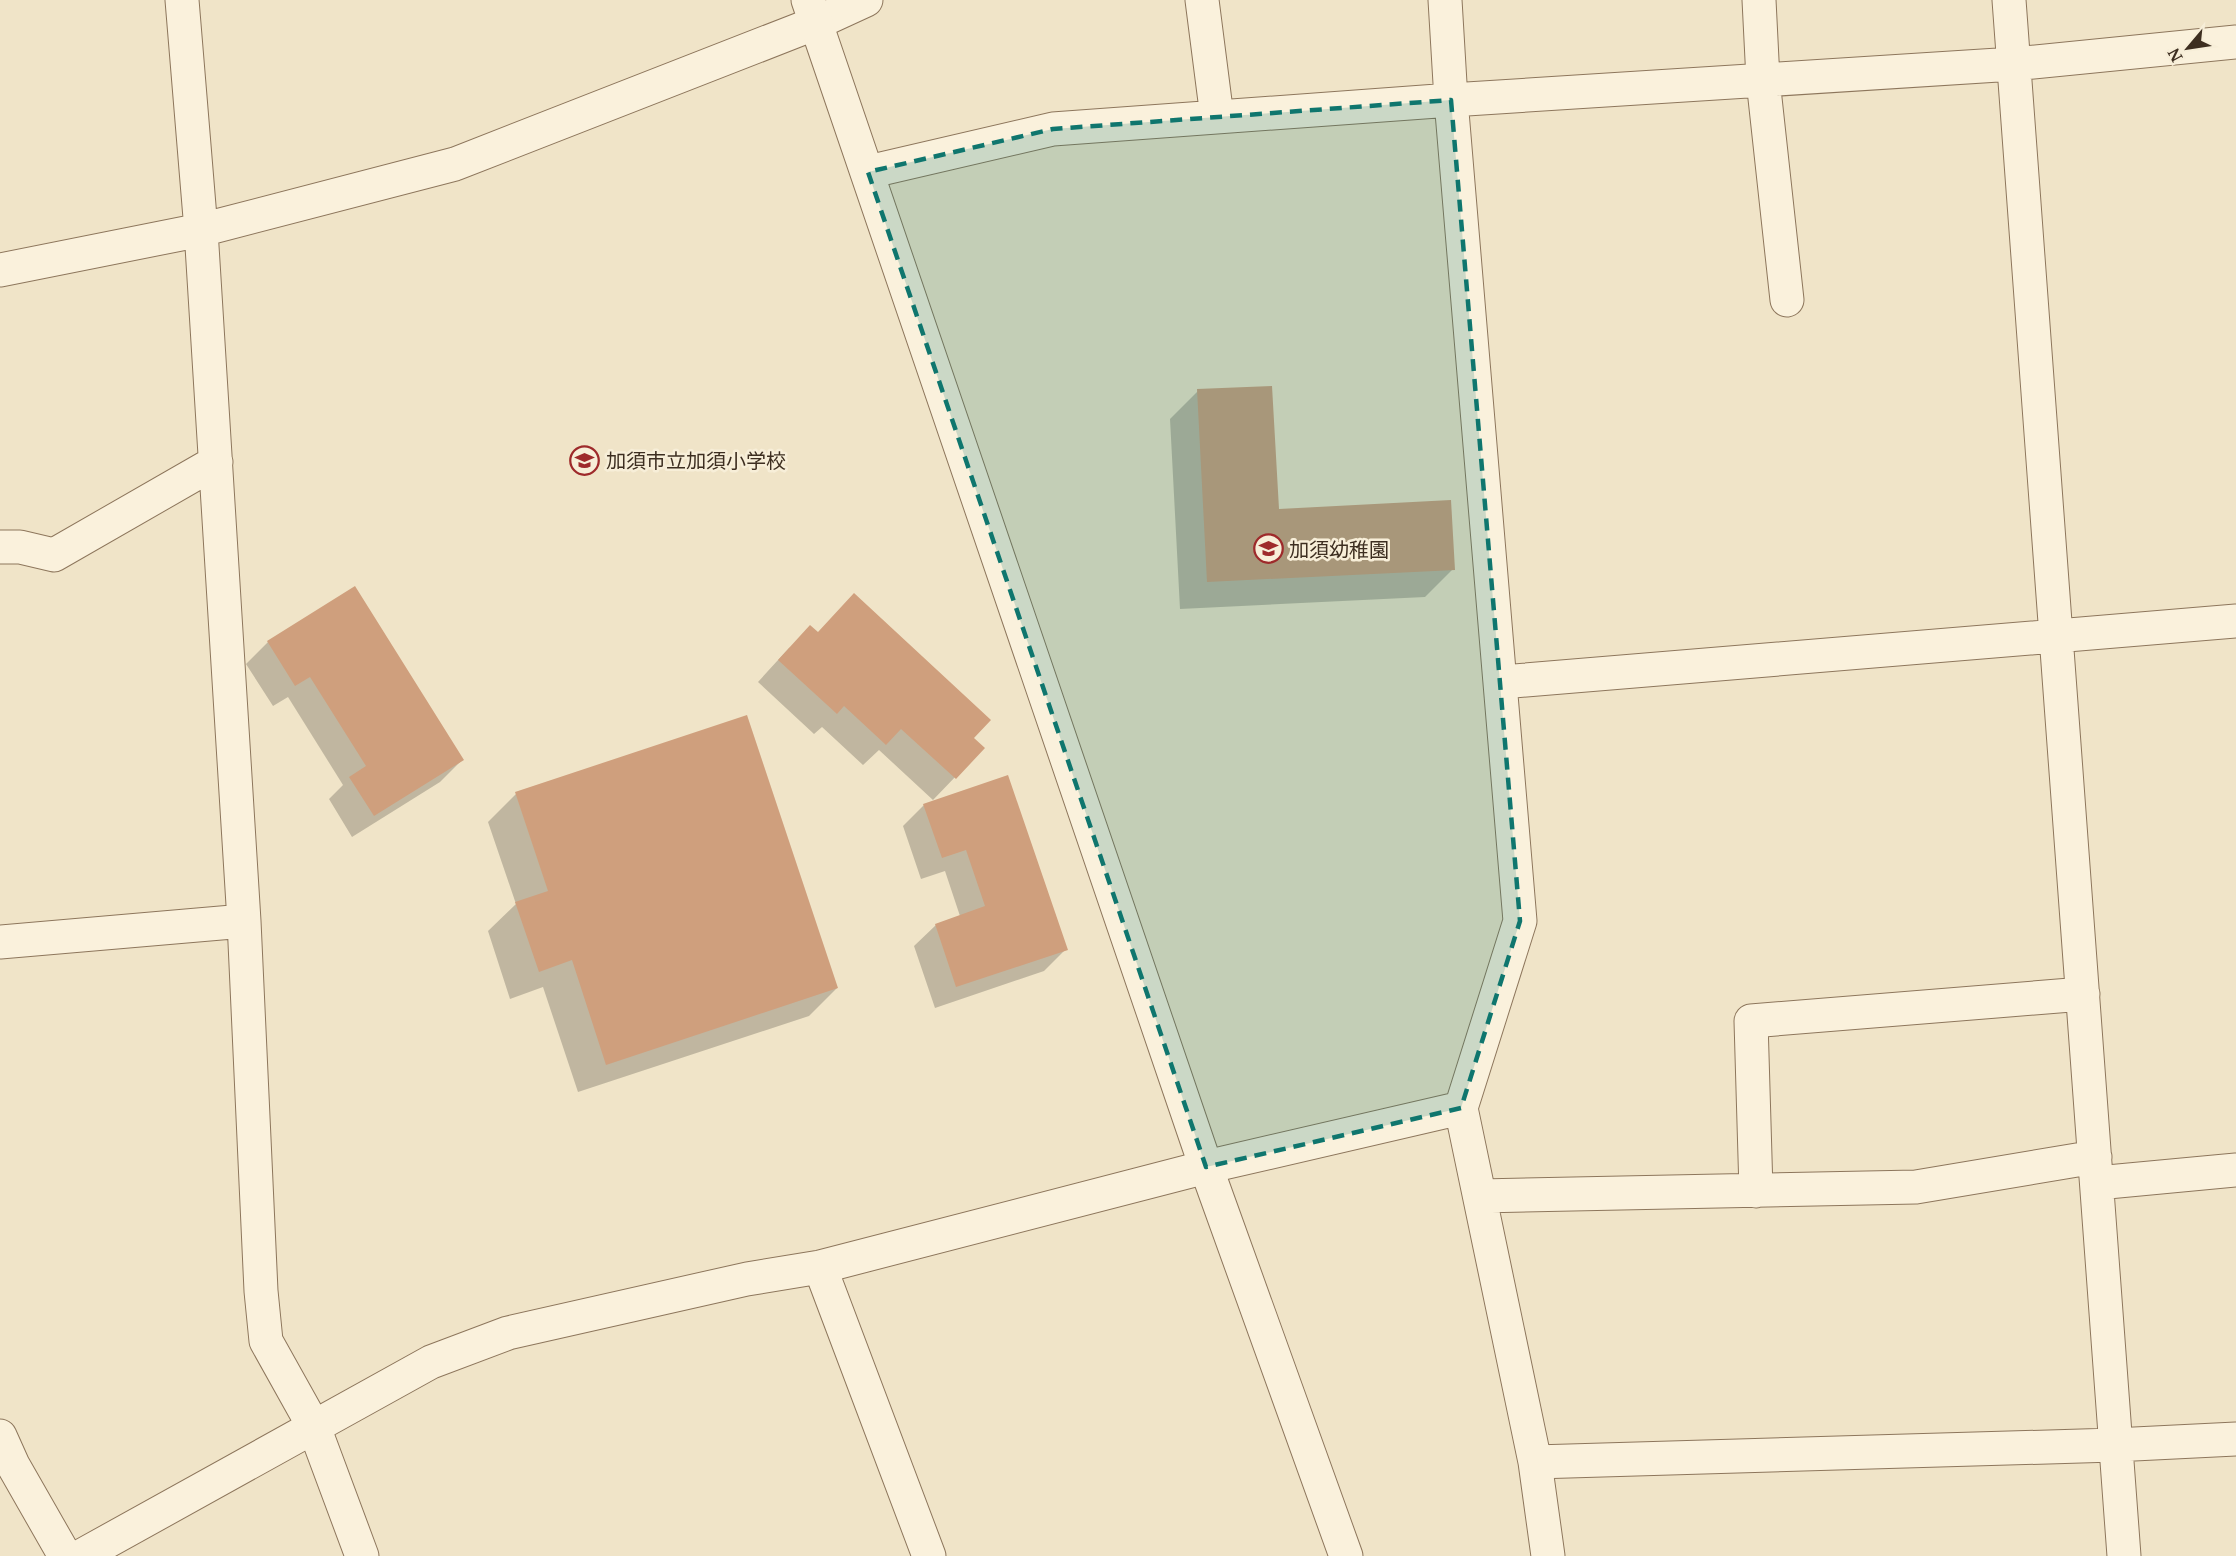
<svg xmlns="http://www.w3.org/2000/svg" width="2236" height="1556" font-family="'Noto Serif','Noto Sans JP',serif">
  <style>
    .shadow { fill: #0003 }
    .building { fill: #cf9f7d }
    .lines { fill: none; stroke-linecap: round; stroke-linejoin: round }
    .minor-casing { stroke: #8d765c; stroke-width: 35 }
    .tertiary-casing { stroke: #8d765c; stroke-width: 35 }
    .minor { stroke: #faf1dc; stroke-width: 33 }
    .tertiary { stroke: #faf1dc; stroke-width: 33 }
    .marked { fill: #0f766e; fill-opacity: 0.2; stroke: #0f766e; stroke-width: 4.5; stroke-dasharray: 12 8; stroke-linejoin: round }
    .labels { text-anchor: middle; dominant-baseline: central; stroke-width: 5; stroke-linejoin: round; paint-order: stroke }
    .poi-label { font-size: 20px; fill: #3d2e20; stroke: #f7eed8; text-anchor: start }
  </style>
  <rect width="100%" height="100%" fill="#f0e4c8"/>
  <path class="shadow" d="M1198 391 1277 510 1453 569 1425 597 1180 609 1170 419Z
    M354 588 462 760 440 782 352 837 329 799 343 785 288 697 273 706 246 664 268 642Z
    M817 633 972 738 983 748 933 800 879 750 863 765 822 727 814 734 758 682 789 648Z
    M516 794 837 988 809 1016 578 1092 543 987 510 999 488 931 516 904 488 822Z
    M924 805 1066 949 1044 971 935 1008 914 946 936 925 960 916 945 871 921 879 903 826Z"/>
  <path class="building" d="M1272 386 1279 509 1451 500 1455 570 1207 582 1197 389Z
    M355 586 464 760 374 816 349 777 366 766 310 677 295 686 267 641Z
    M854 593 991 720 974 738 985 748 956 779 901 729 886 745 844 706 837 714 778 660 810 625 818 632Z
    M747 715 838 988 606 1065 572 960 539 972 515 902 548 891 515 792Z
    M1008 775 1068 950 956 987 935 924 985 906 966 850 942 858 923 804Z"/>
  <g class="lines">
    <defs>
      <path id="minor" d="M182 0 201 230 244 921 261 1291 266 1341 314 1427 362 1556
        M1202 0 1217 117
        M1445 0 1451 100 1520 921 1461 1108 1535 1462 1548 1556
        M1759 0 1763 80 1787 300
        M2009 0 2124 1556
        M868 172 1053 129 1451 100 2014 64 2236 42
        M0 270 201 230 455 164 816 23 866 0
        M0 547H20L54 555 216 462
        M1502 682 2236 621
        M0 942 244 921
        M2097 1183 2236 1170
        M1756 1191 1751 1021 2083 994
        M1480 1196 1916 1187 2095 1157
        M820 1267 929 1556
        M1535 1462 2114 1445 2236 1439
        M81 1556 431 1362 508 1333 747 1279 820 1267 1206 1167 1461 1108"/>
      <path id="tertiary" d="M808 0 1206 1167 1346 1556
        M0 1436 13 1465 65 1556"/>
    </defs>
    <use href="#minor" class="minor-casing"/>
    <use href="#tertiary" class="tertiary-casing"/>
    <use href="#minor" class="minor"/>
    <use href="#tertiary" class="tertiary"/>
  </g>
  <path class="marked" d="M1451 100 1520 921 1461 1108 1206 1167 868 172 1053 129Z"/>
  <defs>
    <symbol id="school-ring" viewBox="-11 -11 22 22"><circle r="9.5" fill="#f7eed8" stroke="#9e2a2b" stroke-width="1.5"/><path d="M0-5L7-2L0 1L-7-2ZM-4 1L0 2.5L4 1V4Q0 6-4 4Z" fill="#9e2a2b"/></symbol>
  </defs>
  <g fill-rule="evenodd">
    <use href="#school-ring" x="568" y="444" width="33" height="33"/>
    <use href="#school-ring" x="1252" y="532" width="33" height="33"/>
  </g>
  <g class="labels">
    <g class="poi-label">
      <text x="606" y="460">加須市立加須小学校</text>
      <text x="1289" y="549">加須幼稚園</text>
    </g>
  </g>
  <g transform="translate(2188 48) rotate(241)" stroke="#f7eed8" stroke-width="4.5" paint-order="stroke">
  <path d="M0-4.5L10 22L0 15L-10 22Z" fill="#3d2e20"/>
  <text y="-9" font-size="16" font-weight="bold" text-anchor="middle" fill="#3d2e20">N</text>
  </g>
</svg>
